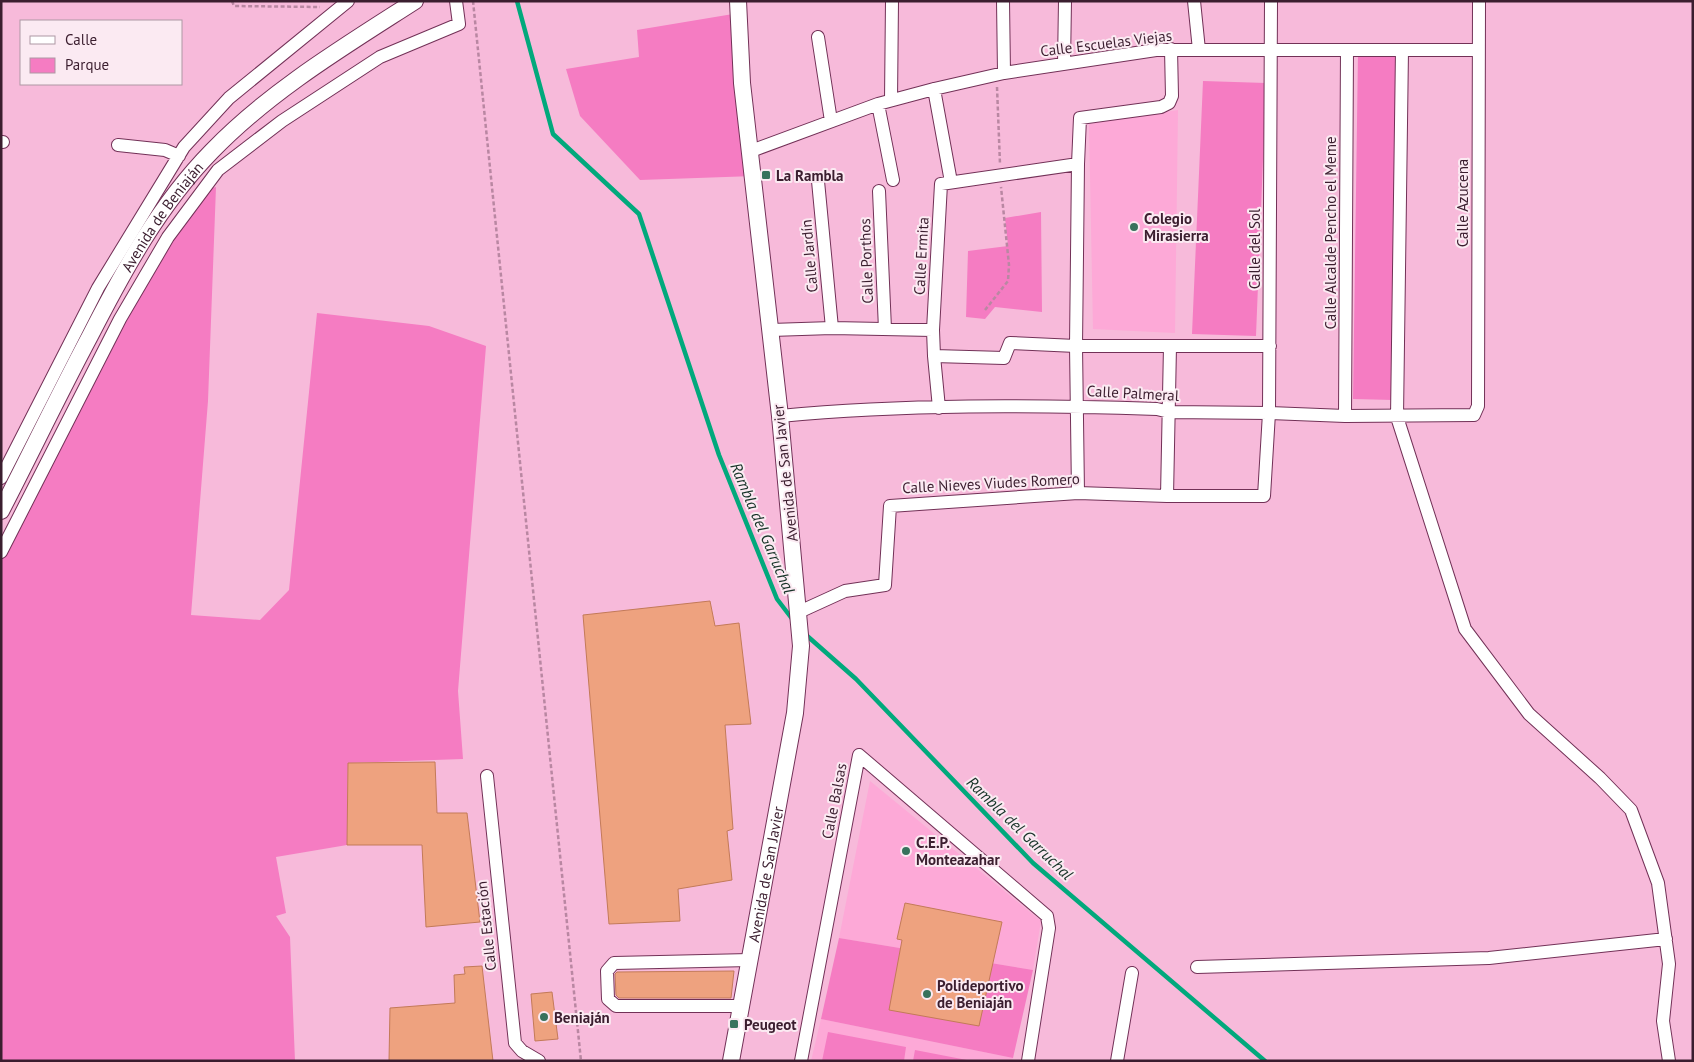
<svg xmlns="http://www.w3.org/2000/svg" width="1694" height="1062" font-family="'PT Sans',sans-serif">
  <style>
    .built { fill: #fda9d7 }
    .green { fill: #f57cc2 }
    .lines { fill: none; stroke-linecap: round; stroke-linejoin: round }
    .stream { stroke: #01a97c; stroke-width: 4.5 }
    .building { fill: #eea27f; stroke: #c37a58 }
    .minor-casing { stroke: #723157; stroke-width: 14 }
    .major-casing { stroke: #723157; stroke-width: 18 }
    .path { stroke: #b987a2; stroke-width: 2.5; stroke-dasharray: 4 2.5; stroke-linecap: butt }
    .minor { stroke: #fff; stroke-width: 12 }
    .major { stroke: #fff; stroke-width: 16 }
    .poi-dot { fill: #38725c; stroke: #fbeaf2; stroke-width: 2 }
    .labels { text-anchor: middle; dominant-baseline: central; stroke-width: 4; stroke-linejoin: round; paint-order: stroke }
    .street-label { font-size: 15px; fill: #3b1e2f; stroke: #fbeaf2 }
    .poi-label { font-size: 15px; font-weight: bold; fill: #3b1e2f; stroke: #fbeaf2; text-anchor: start }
    .water-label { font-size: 16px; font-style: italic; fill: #173328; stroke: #fbeaf2 }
  </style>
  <rect width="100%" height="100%" fill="#f7bada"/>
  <path class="built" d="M1178 110 1175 333 1093 329 1089 124Z
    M870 781 1041 921 1033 970 839 938Z
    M821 1019 1013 1058 1012 1061H811Z"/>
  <path class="green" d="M739 13 754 176 640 180 580 116 566 69 639 57 637 30Z
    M1358 53H1398L1393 400 1353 399Z
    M1203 81 1266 83 1256 336 1192 334Z
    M216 187 208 401 191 615 260 620 289 590 317 313 429 326 486 346 458 691 463 759 348 763 347 845 276 857 286 913 276 916 290 937 295 1061H1V552L120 319 202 191Z
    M1041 212 1042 312 995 307 985 319 966 317 968 251 1008 246 1005 218Z
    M839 938 1033 970 1013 1058 821 1019Z
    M828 1032 906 1047 904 1061H822Z
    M915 1050 972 1061H913Z"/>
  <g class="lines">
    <path class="stream" d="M517 1 553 134 639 214 719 455 777 599 793 620
      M805 634 856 679 1033 863 1265 1061"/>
  </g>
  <path class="building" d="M710 601 715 626 739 623 751 724 725 725 733 829 727 831 732 880 678 889 680 921 609 924 583 615Z
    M435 762 437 813H467L480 922 426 927 422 845H347L348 763Z
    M905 903 1002 922 979 1026 889 1010 902 940 897 939Z
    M482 966 493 1061H389L390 1008 455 1003 454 975 465 974 464 967Z
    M734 971 731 998H619L616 995 615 974 617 972Z
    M552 992 558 1039 535 1041 531 994Z"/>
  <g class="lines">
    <defs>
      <path id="minor" d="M1003 1 1004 73
        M1194 1 1199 50
        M818 37 831 121
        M1402 50 1397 417 1465 629 1529 714 1600 778 1631 810 1658 883 1669 964 1663 1021 1669 1061
        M1064 64 1065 1
        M934 89 951 182
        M891 100 892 1
        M878 104 893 180
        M1 142H3
        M118 145 165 150 179 156
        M751 151 878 104 934 89 1004 73 1156 50H1478
        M1078 164 1076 346H1270
        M818 181 832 328
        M879 191 885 329
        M771 330 832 328 933 330 934 356 1004 358 1010 343 1076 346 1078 493
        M933 330 941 184 1078 164 1080 118 1161 107 1169 103 1172 96 1171 49
        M934 356 939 408
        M780 416C905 404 1032 405 1157 409L1169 412 1269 413 1345 416 1474 415 1478 406 1479 1
        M1345 416 1347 50
        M1 478 98 288 184 147 229 98 348 1
        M1167 496 1170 346
        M1 552 120 319 168 237 218 170 282 121 380 57 459 24 456 1
        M799 612 845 591 885 585 890 506 1078 493 1167 496H1264L1269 413 1271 1
        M487 776 515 1043 522 1051 539 1061
        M1197 967 1489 958 1666 939
        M741 1006H616L608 999 607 971 614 963 750 960
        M801 1061 859 755 1047 916 1049 928 1028 1061
        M1117 1061 1132 973"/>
      <g id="major">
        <path id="s1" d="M1 511C31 453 59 394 90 336 124 270 159 205 212 151 270 91 345 46 415 1"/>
        <path id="s2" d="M731 1061 795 713 801 646 780 416 742 83 738 1"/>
      </g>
    </defs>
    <use href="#minor" class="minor-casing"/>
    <use href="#major" class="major-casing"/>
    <path class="path" d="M232 1 234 6 320 7
      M473 1 581 1061
      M997 87 1000 164
      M985 310 1008 281 1009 265 1001 187"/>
    <use href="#minor" class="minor"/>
    <use href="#major" class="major"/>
  </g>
  <g class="poi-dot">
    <rect x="761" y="170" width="10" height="10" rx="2.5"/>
    <circle cx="1134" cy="227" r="5"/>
    <circle cx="906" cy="851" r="5"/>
    <circle cx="927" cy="994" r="5"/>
    <circle cx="544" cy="1017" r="5"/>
    <rect x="729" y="1019" width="10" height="10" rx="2.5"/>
  </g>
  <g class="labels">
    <g class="street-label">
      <text transform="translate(1106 43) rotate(-7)">Calle Escuelas Viejas</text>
      <text transform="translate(1462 203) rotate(-90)">Calle Azucena</text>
      <text stroke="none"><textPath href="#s1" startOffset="336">Avenida de Beniaján</textPath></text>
      <text transform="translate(1330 233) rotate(-90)">Calle Alcalde Pencho el Meme</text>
      <text transform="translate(1254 249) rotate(-90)">Calle del Sol</text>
      <text transform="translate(809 256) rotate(-95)">Calle Jardín</text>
      <text transform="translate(921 256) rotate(-87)">Calle Ermita</text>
      <text transform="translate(866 261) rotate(-92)">Calle Porthos</text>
      <text transform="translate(1133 393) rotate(3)">Calle Palmeral</text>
      <text transform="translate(785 473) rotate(-96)">Avenida de San Javier</text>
      <text transform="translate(991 483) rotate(-3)">Calle Nieves Viudes Romero</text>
      <text transform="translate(834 801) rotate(-79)">Calle Balsas</text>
      <text stroke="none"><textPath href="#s2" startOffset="190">Avenida de San Javier</textPath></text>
      <text transform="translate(486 926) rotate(-96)">Calle Estación</text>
    </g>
    <g class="poi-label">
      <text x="776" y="175">La Rambla</text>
      <text x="1144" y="218">Colegio<tspan x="1144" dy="17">Mirasierra</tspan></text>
      <text x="916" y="842">C.E.P.<tspan x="916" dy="17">Monteazahar</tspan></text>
      <text x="937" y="985">Polideportivo<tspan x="937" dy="17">de Beniaján</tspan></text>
      <text x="554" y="1017">Beniaján</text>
      <text x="744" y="1024">Peugeot</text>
    </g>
    <g class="water-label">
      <text transform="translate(763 528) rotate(67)">Rambla del Garruchal</text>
      <text transform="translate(1020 828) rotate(44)">Rambla del Garruchal</text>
    </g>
  </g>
  <rect width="1694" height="1062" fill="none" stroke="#3b1e2f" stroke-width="5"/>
  <rect x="20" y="20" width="162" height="65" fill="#fbeaf2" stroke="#ae98a4"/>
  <rect x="30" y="36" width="25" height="8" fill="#ffffff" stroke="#ae98a4"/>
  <text x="65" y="45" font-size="15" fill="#3b1e2f">Calle</text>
  <rect x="30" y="58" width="25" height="15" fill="#f57cc2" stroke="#ae98a4"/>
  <text x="65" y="70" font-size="15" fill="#3b1e2f">Parque</text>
</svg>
